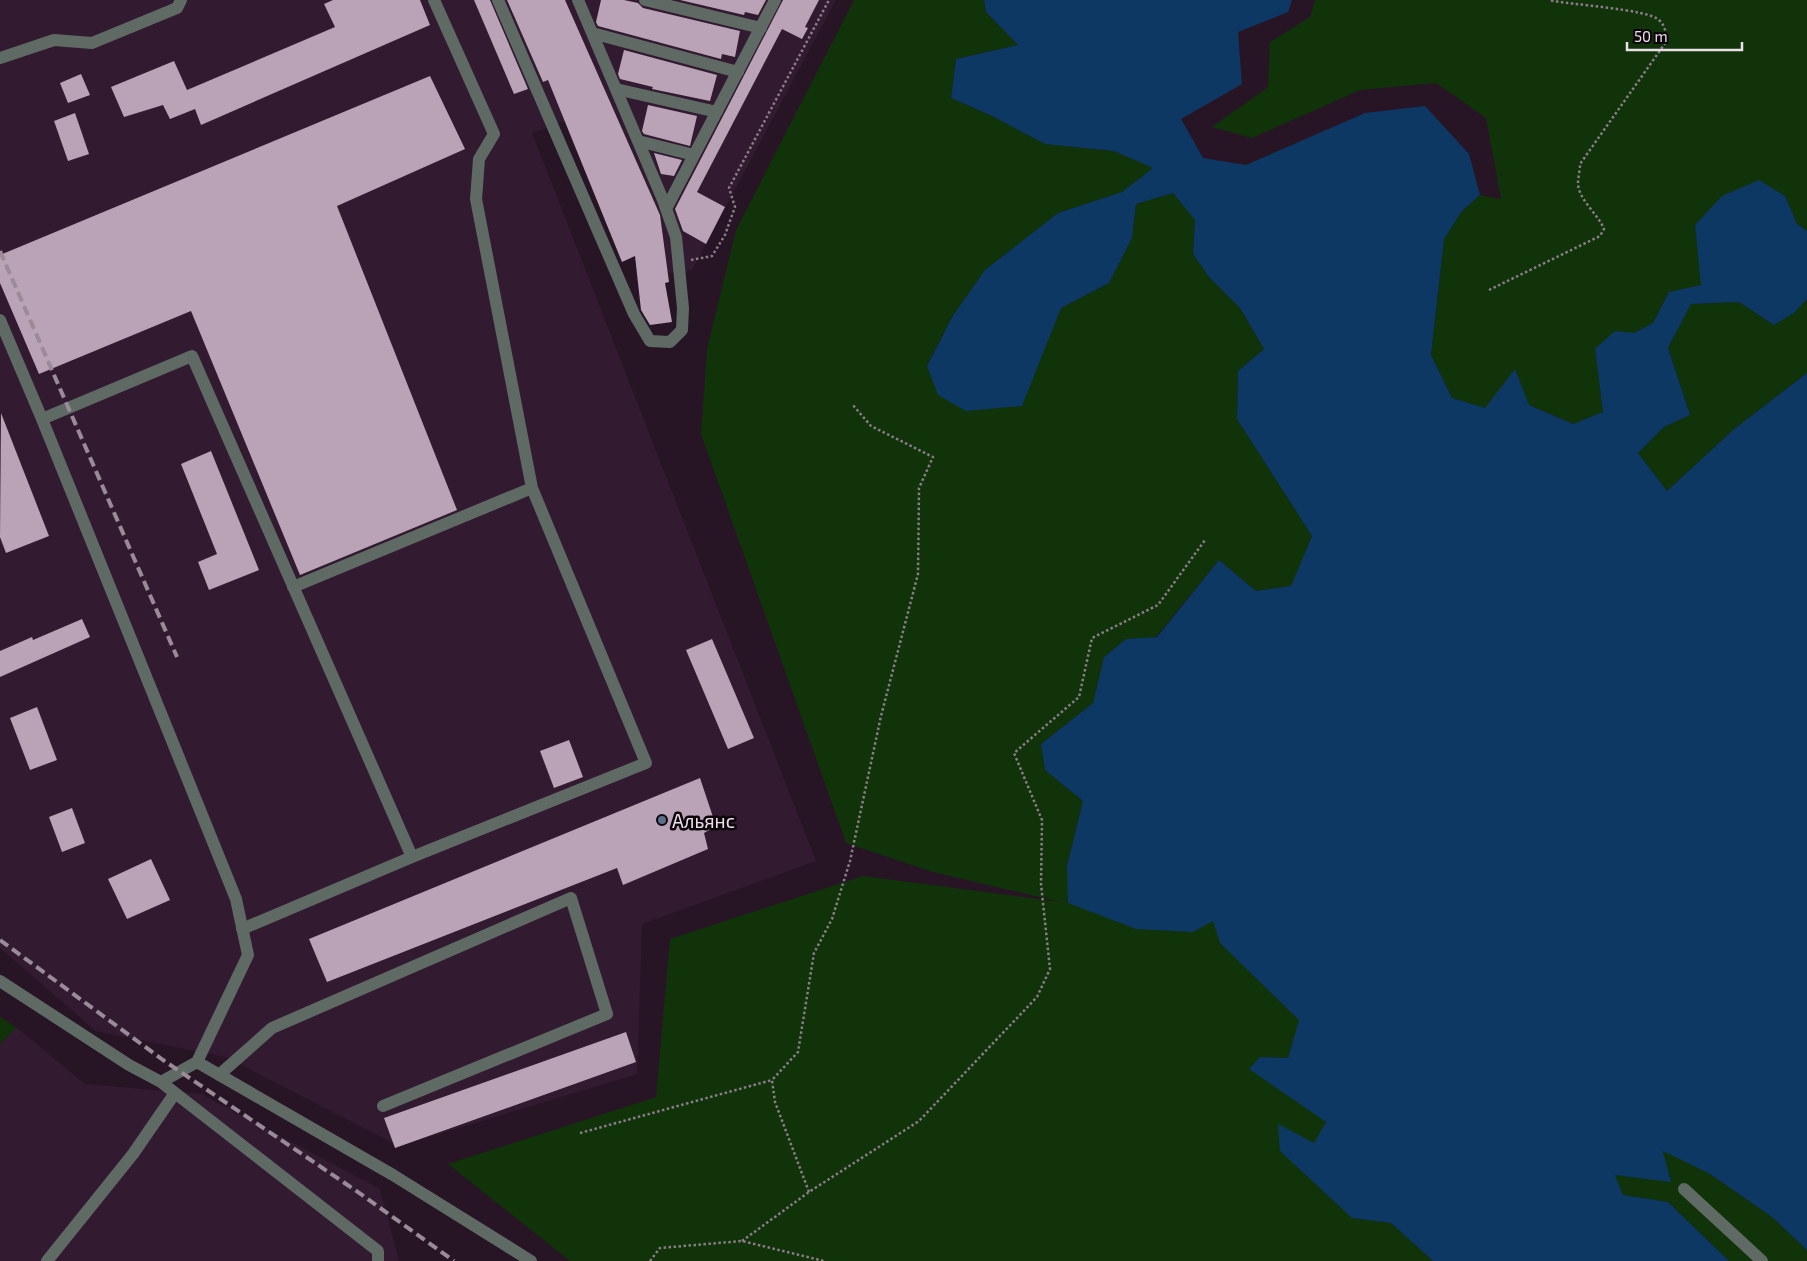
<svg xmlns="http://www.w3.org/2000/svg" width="1807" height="1261" font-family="'Exo 2',sans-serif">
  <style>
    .built { fill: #321b30 }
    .green { fill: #103309 }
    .water { fill: #0c3863 }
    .building { fill: #baa2b7 }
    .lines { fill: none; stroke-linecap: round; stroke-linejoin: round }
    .path { stroke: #8b7c89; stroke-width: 2.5; stroke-dasharray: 2.5 2.5; stroke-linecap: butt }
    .minor { stroke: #5e6a63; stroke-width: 12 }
    .rail { stroke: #9a8b98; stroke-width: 4; stroke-dasharray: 10 5; stroke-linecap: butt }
    .service-dot { fill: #5c6f8a; stroke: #0b050a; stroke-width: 2 }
    .labels { text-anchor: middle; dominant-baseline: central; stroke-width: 5; stroke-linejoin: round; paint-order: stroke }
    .poi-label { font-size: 19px; fill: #ebdfea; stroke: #0b050a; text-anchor: start }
  </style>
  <rect width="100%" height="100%" fill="#271525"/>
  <path class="built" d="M0 0H836L692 270 661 274 581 115 532 133 816 861 642 924 637 1074 399 1146 226 1057 96 1031 0 948Z
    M16 1027 85 1084 201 1094 380 1189 399 1261H0V1044Z"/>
  <path class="green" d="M854 0H984L986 12 1018 45 956 59 951 98 992 116 1045 144 1114 151 1154 168 1122 192 1058 213 985 270 952 317 927 365 1040 355 1061 308 1109 283 1132 238 1136 204 1173 193 1195 220 1193 254 1209 277 1240 308 1264 349 1238 371 1237 419 1312 536 1292 586 1256 591 1219 560 1156 637 1126 639 1104 657 1093 703 1041 744 1045 770 1083 801 1067 866 1213 920 1272 993 1300 1020 1288 1058 1261 1057 1327 1122 1314 1143 1352 1218 1391 1223 1433 1261H570L448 1164 656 1097 670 939 863 876 1061 902 933 872 846 843 701 434 707 349 736 230Z
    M1315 0H1807V231L1797 224 1785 196 1695 225 1702 285 1669 292 1653 323 1634 333 1595 349 1603 412 1573 424 1529 405 1485 408 1452 398 1431 355 1444 239 1462 211 1480 195 1501 199 1486 118 1436 83 1360 90 1252 138 1212 127 1268 87 1270 42 1310 17Z
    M1807 299V373L1733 430 1667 491 1638 453 1664 427 1690 415 1668 348 1691 304 1739 302 1774 325 1794 313Z
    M0 1017 16 1027 0 1044Z
    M1663 1150 1710 1174 1772 1217 1807 1250V1261H1729L1668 1202 1623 1195 1615 1175 1670 1181Z"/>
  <path class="water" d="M984 0H1292L1288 12 1238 32 1242 84 1181 119 1203 158 1246 165 1365 113 1425 106 1469 154 1480 195 1462 211 1444 239 1431 355 1452 398 1485 408 1515 369 1529 405 1573 424 1603 412 1595 349 1615 331 1634 333 1653 323 1669 292 1701 285 1695 225 1722 196 1759 180 1785 196 1797 224 1807 231V299L1794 313 1774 325 1739 302 1691 304 1668 348 1690 415 1664 427 1638 453 1667 491 1733 430 1807 373V1250L1772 1217 1710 1174 1663 1151 1671 1182 1615 1175 1623 1195 1668 1202 1729 1261H1433L1391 1223 1352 1218 1280 1151 1278 1124 1314 1143 1326 1122 1249 1069 1260 1057 1288 1058 1299 1020 1220 943 1213 921 1193 932 1136 929 1068 903 1067 866 1083 801 1045 770 1041 744 1093 703 1104 657 1126 639 1157 637 1219 560 1256 591 1291 586 1312 536 1237 419 1238 371 1264 349 1240 308 1209 277 1193 254 1195 220 1173 193 1136 204 1132 238 1109 283 1061 308 1022 406 966 411 938 395 927 366 952 317 985 270 1058 213 1122 192 1153 168 1114 151 1045 144 992 116 951 98 956 59 1018 45 986 12Z"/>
  <path class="building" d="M333 0H420L430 25 201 125 195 109 170 119 163 105 124 117 111 87 174 61 187 90 335 27 324 4Z
    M474 0H490L528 89 514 94Z
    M507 0H565L660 215 669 282 665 283 672 322 650 325 641 310 635 256 622 262 548 80 543 82Z
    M601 0H624L638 3 643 8 740 31 735 57 722 54 721 59 598 26 596 22Z
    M680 0H766L758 15 745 12 744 15Z
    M783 0H819L805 27 808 28 802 39 782 29 697 192 725 207 706 244 683 231 675 209Z
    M624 50 717 75 710 101 652 89 653 87 620 79 618 74Z
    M81 74 90 95 68 103 60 83Z
    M430 76 465 149 337 206 457 510 300 575 191 311 39 374 0 283V255Z
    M648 105 697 116 690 146 644 134 642 131Z
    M75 113 89 154 68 161 54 121Z
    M654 153 682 160 674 176 661 174Z
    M1 413 49 536 6 553 0 537Z
    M211 451 259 570 209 590 198 562 217 554 181 464Z
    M82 619 90 637 0 677V651L32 637 33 640Z
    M712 639 754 738 728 749 686 650Z
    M37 707 57 760 30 770 10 718Z
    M569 740 583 777 554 788 540 751Z
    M700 778 716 826 704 833 708 849 623 885 617 868 327 982 309 939Z
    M72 808 85 843 62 852 49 817Z
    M151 859 170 900 127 919 108 879Z
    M626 1032 636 1062 395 1148 384 1118Z"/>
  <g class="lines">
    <path class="path" d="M691 260 712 256 725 235 735 207 729 188 829 0
      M1489 290 1600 236 1604 229C1598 214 1579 200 1578 184 1578 177 1580 170 1580 164L1666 42C1666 33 1666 27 1659 20 1648 9 1570 5 1549 0
      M580 1133 772 1080
      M809 1192 775 1102 772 1080 798 1052 814 953 832 919 850 861 881 716 918 574 919 488 933 457 871 426 852 404
      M742 1241 809 1192 919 1121 1037 997 1050 969 1041 884 1042 820 1014 753 1079 697 1092 638 1158 605 1205 540
      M650 1261 660 1248 742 1241 824 1261"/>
    <path class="minor" d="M434 0 494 134 479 159 476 199 532 488
      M498 0 634 314 650 341 670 342 682 330 683 308 676 237 663 200 578 0
      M645 0 761 28
      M592 33 738 72
      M0 58 54 40 92 43 177 8 181 0
      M616 89 717 112
      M638 141 694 155
      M666 209 775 0
      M0 320 42 419 236 899 248 955 197 1062
      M42 419 192 356 412 857 242 929
      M293 587 532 488 646 763 412 857
      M0 981 129 1065 161 1082 197 1062 393 1175 531 1261
      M219 1075 272 1028 571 898 607 1014 383 1106
      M161 1082 378 1251V1261
      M1684 1189 1762 1261
      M47 1261 133 1154 175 1093"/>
    <path class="rail" d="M0 251 177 657
      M0 940 163 1060 355 1190 454 1261"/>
  </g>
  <circle class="service-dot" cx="662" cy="820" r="5"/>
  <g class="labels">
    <g class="poi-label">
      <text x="672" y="820">Альянс</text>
    </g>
  </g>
  <path d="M1627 42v8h115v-8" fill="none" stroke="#ebdfea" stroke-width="2.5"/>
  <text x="1634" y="42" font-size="15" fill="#ebdfea" stroke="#0b050a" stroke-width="4" paint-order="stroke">50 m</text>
</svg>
